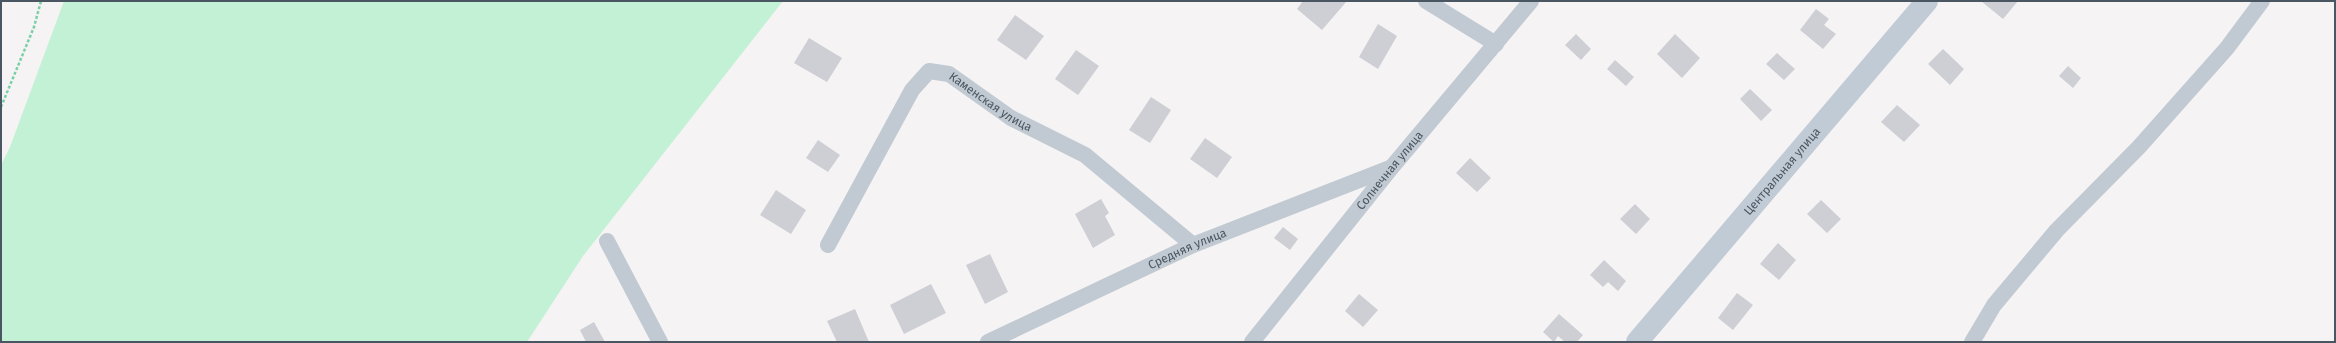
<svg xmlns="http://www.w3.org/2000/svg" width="2336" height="343" font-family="'Fira Sans',sans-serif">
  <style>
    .green { fill: #c3f1d5 }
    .building { fill: #cdcfd5 }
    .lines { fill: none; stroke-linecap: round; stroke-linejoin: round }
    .path { stroke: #7ad0a6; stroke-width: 2.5; stroke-dasharray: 3 2; stroke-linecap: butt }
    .street { stroke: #c1cad2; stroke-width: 16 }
    .secondary { stroke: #c1cbd6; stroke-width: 22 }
    .labels { text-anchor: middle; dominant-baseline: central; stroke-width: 4; stroke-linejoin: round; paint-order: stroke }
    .street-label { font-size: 12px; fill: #4a5661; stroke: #fff }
  </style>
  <rect width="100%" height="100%" fill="#f5f3f3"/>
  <path class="green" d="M64 1H783L583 256 527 342H1V165L10 147Z"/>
  <path class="building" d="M1303 1H1347L1322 30 1297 9Z
    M1981 1H2018L2003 19Z
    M1816 9 1829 19 1824 25 1836 34 1823 49 1800 30Z
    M1015 15 1044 36 1026 60 997 40Z
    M1378 24 1397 36 1378 69 1359 57Z
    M1576 34 1591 49 1581 60 1565 45Z
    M1675 34 1700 58 1682 78 1657 54Z
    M809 38 842 58 827 82 794 63Z
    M1943 49 1964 69 1950 85 1928 64Z
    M1076 50 1099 66 1078 95 1055 79Z
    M1777 53 1795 69 1784 80 1766 64Z
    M1615 60 1634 77 1626 86 1607 69Z
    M2068 66 2081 78 2073 88 2059 76Z
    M1750 89 1772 110 1761 121 1740 99Z
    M1151 97 1171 110 1150 143 1129 130Z
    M1897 105 1920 125 1904 142 1881 122Z
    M1205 138 1232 157 1217 178 1190 159Z
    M818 140 840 155 828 172 806 158Z
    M1470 158 1491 178 1477 192 1456 173Z
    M776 190 806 210 791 234 760 215Z
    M1101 199 1109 213 1105 216 1115 235 1093 248 1075 214Z
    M1821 200 1841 219 1827 233 1807 214Z
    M1635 204 1650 219 1636 234 1620 219Z
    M1283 227 1298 239 1290 250 1274 238Z
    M1778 243 1796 260 1779 280 1760 264Z
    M990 254 1008 292 985 304 966 265Z
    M1604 260 1626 281 1618 291 1608 282 1603 287 1590 275Z
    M931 284 946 313 904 334 890 305Z
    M1737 293 1753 305 1733 330 1718 318Z
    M1359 294 1378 310 1363 327 1345 311Z
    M855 309 869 342H837L827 321Z
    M1559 314 1583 335 1577 342H1565L1558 336 1554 342 1543 332Z
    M594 322 605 342H586L580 330Z"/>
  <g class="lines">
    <path class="path" d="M1 107 34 27 41 1"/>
    <g class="street">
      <path d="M1426 1 1496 44"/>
      <path d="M607 241 660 342"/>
      <path id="s1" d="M828 245 912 90 929 71 949 74 1011 118 1085 155 1193 245"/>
      <path id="s2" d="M988 342 1193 245 1390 168"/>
      <path id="s3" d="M1252 342 1392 167 1531 1"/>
      <path d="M1972 342 1994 305 2057 230 2139 147 2227 48 2262 1"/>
    </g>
    <path class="secondary" id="s4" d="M1637 342 1927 1"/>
  </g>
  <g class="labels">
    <g class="street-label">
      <text stroke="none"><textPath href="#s1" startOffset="272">Каменская улица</textPath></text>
      <text stroke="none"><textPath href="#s3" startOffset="220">Солнечная улица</textPath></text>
      <text stroke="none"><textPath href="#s4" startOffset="224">Центральная улица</textPath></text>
      <text stroke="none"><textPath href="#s2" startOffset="220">Средняя улица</textPath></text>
    </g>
  </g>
  <rect width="2336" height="343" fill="none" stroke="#4a5661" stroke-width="4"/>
</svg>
